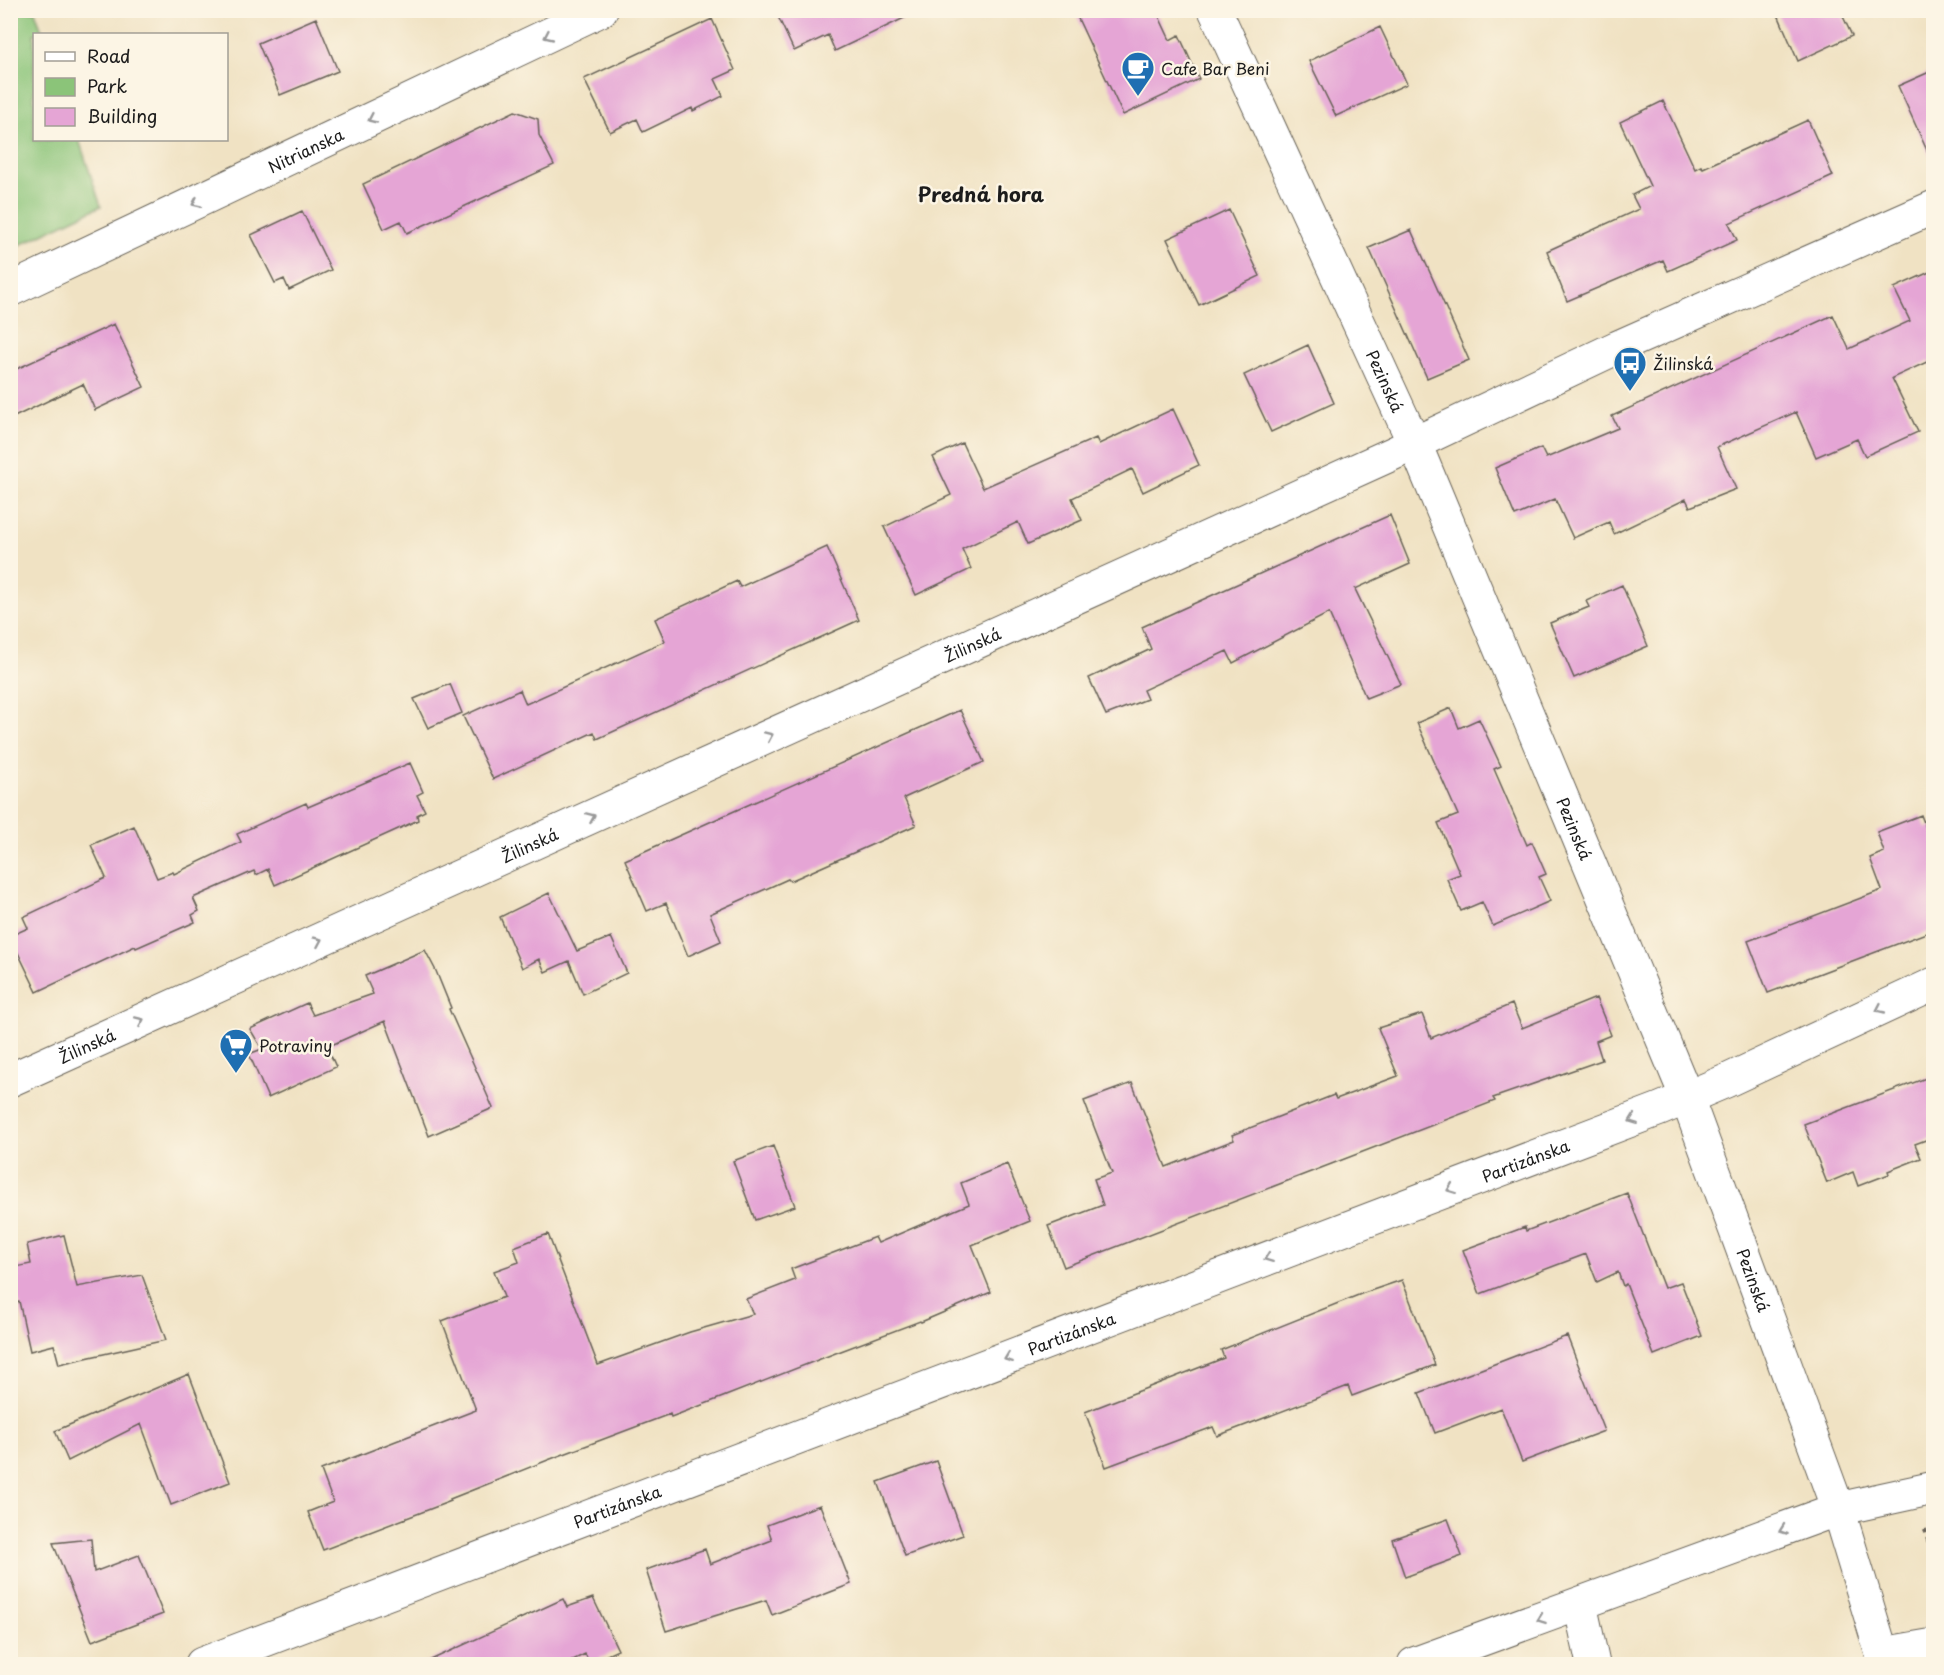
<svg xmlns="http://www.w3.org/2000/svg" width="1944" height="1675" font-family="'Playpen Sans',sans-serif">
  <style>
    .green { fill: #8bc479; stroke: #54704a; stroke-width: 1.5 }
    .building { fill: #e5a5d5 }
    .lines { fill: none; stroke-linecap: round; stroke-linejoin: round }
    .street-casing { stroke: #666156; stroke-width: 35 }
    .path { stroke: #666156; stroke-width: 4; stroke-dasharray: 4.5 4.5; stroke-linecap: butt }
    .street { stroke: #fff; stroke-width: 33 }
    .oneway { stroke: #999 }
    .labels { text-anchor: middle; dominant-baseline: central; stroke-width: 5; stroke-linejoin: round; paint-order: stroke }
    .poi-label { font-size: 16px; fill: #1c1c1c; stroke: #fcf5e5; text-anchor: start }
    .street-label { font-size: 16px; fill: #1c1c1c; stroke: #fcf5e5 }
    .quarter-label { font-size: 20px; font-weight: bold; fill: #1c1c1c; stroke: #fcf5e5 }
  </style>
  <rect width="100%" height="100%" fill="#fcf5e5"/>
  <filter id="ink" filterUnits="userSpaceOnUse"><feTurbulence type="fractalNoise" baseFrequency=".0167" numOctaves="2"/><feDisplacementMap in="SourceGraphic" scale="12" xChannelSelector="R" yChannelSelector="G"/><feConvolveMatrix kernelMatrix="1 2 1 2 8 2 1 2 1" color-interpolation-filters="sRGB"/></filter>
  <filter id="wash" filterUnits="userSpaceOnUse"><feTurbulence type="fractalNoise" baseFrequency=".008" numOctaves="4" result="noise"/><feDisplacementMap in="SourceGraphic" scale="24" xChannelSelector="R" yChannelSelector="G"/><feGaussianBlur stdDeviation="1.35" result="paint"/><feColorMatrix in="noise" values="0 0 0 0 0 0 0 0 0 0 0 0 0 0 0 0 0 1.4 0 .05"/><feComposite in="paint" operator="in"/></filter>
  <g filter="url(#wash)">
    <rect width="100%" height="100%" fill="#f0e2c3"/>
    <path class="green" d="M11 10 35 11 43 34H34V140H79L101 206 11 249Z"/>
    <g id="blocks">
      <path class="building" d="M775 10H921L835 51 828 35 794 51Z
        M1074 10H1156L1170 40 1179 35 1199 79 1123 115Z
        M1776 10H1840L1852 36 1798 61Z
        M316 18 338 71 280 95 258 43Z
        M712 19 735 70 715 79 723 96 693 111 692 108 643 132 637 119 610 132 584 79Z
        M1380 27 1407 84 1336 116 1309 61Z
        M1934 70V166L1898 86Z
        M1663 101 1695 169 1701 166 1703 168 1808 120 1833 176 1729 223 1737 240 1668 271 1663 260 1567 301 1547 251 1639 209 1632 195 1650 186 1620 122Z
        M515 111 538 119 539 135 554 165 407 233 401 221 384 229 363 184Z
        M1229 210 1260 276 1199 305 1167 239Z
        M302 211 331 270 289 290 284 279 275 283 251 235Z
        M1411 230 1469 360 1427 378 1369 248Z
        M1934 270V370L1929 361 1892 378 1918 432 1865 456 1857 439 1816 457 1796 412 1717 447 1736 489 1690 507 1686 499 1614 534 1609 522 1573 538 1555 499 1515 516 1495 468 1541 448 1546 458 1618 428 1612 416 1833 315 1849 349 1910 321 1894 288Z
        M114 324 144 387 95 410 83 384 10 419V372Z
        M1308 345 1334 403 1271 432 1244 375Z
        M1173 409 1199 465 1143 492 1132 469 1072 498 1082 520 1028 544 1018 522 962 549 971 569 916 595 884 527 951 495 933 457 962 443 983 488 1096 438 1099 444Z
        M1390 515 1410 564 1355 589 1401 684 1366 698 1329 613 1233 663 1227 651 1143 690 1147 699 1106 715 1089 678 1151 649 1142 627Z
        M827 547 859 620 597 739 594 732 493 779 463 716 520 690 526 704 665 641 655 619 737 581 740 587Z
        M1622 585 1648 646 1574 678 1550 623 1589 607 1586 601Z
        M450 684 462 713 428 728 414 699Z
        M1451 708 1459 728 1479 719 1501 766 1494 769 1527 845 1532 842 1546 874 1539 877 1550 901 1493 926 1482 902 1461 911 1447 879 1460 874 1438 823 1458 815 1417 723Z
        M960 710 984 762 904 798 916 825 790 881 788 879 710 914 721 941 688 956 666 903 647 911 625 860Z
        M410 763 423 792 417 795 425 811 417 815 418 820 275 885 268 869 256 875 254 871 193 898 199 911 192 915 195 922 136 948 135 946 37 992 10 936 28 928 23 917 106 878 91 845 134 826 157 878 173 872 174 874 241 842 237 834 306 803 308 807Z
        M1921 815 1926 828 1934 825V930L1768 993 1748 941 1882 890 1870 858 1884 852 1877 832Z
        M549 893 577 951 611 937 627 973 583 994 569 961 545 972 539 959 522 968 500 917Z
        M425 950 436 971 451 1008 449 1009 493 1108 429 1136 385 1021 327 1047 336 1067 268 1098 249 1054 262 1049 250 1029 307 1003 313 1015 373 994 365 976Z
        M1596 998 1611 1035 1596 1041 1602 1060 1493 1098 1495 1101 1064 1267 1048 1226 1103 1205 1094 1179 1112 1173 1084 1101 1132 1083 1166 1167 1234 1140 1232 1135 1334 1095 1336 1099 1398 1076 1378 1028 1422 1014 1431 1038 1512 1004 1522 1028Z
        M1934 1075V1137L1915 1144 1921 1158 1888 1171 1889 1174 1858 1186 1853 1172 1827 1183 1804 1124Z
        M773 1146 795 1206 755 1220 733 1161Z
        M1007 1164 1030 1221 972 1245 991 1292 921 1322 920 1321 833 1354 723 1397 671 1417 670 1414 548 1460 450 1499 451 1501 323 1550 308 1512 333 1502 321 1470 476 1410 442 1321 504 1297 494 1271 519 1262 514 1247 548 1234 598 1365 690 1332 753 1314 746 1299 795 1280 791 1269 875 1237 878 1243 969 1204 961 1183Z
        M1627 1193 1664 1288 1681 1282 1702 1336 1654 1355 1626 1284 1623 1286 1618 1272 1597 1282 1586 1254 1480 1294 1463 1250 1525 1227 1526 1231Z
        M64 1235 77 1287 142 1275 166 1340 59 1364 54 1345 30 1351 19 1301 10 1302V1268L31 1264 27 1244Z
        M1402 1280 1435 1365 1352 1396 1348 1386 1217 1436 1213 1427 1106 1467 1085 1412 1224 1358 1221 1350 1361 1294Z
        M1567 1336 1604 1431 1522 1462 1501 1408 1435 1433 1419 1393Z
        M189 1374 230 1482 171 1505 141 1424 68 1461 55 1431Z
        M936 1461 963 1535 905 1556 878 1482Z
        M820 1505 851 1584 772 1615 766 1600 666 1631 646 1570 705 1549 710 1564 772 1540 767 1525Z
        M1448 1519 1462 1556 1405 1577 1392 1539Z
        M91 1539 94 1572 139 1555 163 1614 92 1641 53 1543Z
        M593 1598 618 1650 590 1663 585 1654 563 1665H420L563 1599 567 1607Z"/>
    </g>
  </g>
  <g filter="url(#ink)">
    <use href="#blocks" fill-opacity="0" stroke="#666156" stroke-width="1.5"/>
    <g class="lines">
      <defs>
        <g id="street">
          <path id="s1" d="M1215 10 1420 456 1687 1098 1838 1509 1885 1664"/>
          <path id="s2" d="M10 290 601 10"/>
          <path id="s3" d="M10 1080 1392 454 1618 347 1934 207"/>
          <path d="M1580 1604 1593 1664"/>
          <path d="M1882 1654 1934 1645"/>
          <path id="s4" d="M202 1664 1660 1109 1726 1081 1934 984"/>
          <path d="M1414 1664 1838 1509 1934 1488"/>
        </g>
      </defs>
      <use href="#street" class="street-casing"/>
      <path class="path" d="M1925 1529 1934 1563"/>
      <use href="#street" class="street"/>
    </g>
    <defs><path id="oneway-chevron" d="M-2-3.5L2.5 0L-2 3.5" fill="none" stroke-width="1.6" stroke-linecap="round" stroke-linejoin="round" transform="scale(1.5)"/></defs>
    <g class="oneway">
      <use href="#oneway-chevron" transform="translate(548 36) rotate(155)"/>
      <use href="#oneway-chevron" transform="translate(372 119) rotate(155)"/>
      <use href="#oneway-chevron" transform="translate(196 203) rotate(155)"/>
      <use href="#oneway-chevron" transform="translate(769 736) rotate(-24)"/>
      <use href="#oneway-chevron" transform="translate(591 817) rotate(-24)"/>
      <use href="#oneway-chevron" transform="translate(318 941) rotate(-24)"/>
      <use href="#oneway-chevron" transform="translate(1880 1009) rotate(155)"/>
      <use href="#oneway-chevron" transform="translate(140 1021) rotate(-24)"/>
      <use href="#oneway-chevron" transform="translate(1633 1120) rotate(159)"/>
      <use href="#oneway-chevron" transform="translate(1451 1189) rotate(159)"/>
      <use href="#oneway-chevron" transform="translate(1268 1258) rotate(159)"/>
      <use href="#oneway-chevron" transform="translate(1008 1358) rotate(159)"/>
      <use href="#oneway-chevron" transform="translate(1783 1530) rotate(160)"/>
      <use href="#oneway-chevron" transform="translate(1541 1619) rotate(160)"/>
    </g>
  </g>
  <defs>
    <symbol id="cafe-pin" viewBox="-11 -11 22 30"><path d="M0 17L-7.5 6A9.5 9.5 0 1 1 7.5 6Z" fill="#1f6fb2" stroke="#fcf5e5"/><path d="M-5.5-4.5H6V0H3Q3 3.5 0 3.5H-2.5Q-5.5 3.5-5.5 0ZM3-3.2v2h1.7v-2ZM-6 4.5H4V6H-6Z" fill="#fff"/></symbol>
    <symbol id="bus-pin" viewBox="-11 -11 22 30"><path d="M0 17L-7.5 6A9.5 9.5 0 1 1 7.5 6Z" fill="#1f6fb2" stroke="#fcf5e5"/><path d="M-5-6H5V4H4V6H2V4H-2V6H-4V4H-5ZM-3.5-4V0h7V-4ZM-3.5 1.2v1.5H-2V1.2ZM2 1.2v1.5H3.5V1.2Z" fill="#fff"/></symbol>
    <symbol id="supermarket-pin" viewBox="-11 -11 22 30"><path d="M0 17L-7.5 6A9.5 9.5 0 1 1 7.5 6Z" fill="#1f6fb2" stroke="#fcf5e5"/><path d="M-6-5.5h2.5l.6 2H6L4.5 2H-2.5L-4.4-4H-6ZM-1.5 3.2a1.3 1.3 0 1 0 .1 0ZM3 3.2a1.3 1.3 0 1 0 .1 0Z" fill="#fff"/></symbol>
  </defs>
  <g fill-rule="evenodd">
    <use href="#cafe-pin" x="1119" y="49" width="38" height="52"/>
    <use href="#bus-pin" x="1611" y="344" width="38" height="52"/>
    <use href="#supermarket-pin" x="217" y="1026" width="38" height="52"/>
  </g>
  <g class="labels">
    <g class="poi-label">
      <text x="1161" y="68">Cafe Bar Beni</text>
      <text x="1653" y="363">Žilinská</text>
      <text x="259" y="1045">Potraviny</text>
    </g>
    <g class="street-label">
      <text stroke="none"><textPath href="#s2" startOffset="327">Nitrianska</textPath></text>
      <text stroke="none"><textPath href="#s1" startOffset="408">Pezinská</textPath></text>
      <text stroke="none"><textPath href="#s3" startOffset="1056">Žilinská</textPath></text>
      <text stroke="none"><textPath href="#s1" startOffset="894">Pezinská</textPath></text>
      <text stroke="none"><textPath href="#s3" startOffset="570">Žilinská</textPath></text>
      <text stroke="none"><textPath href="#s3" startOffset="84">Žilinská</textPath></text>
      <text stroke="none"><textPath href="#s4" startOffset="1416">Partizánska</textPath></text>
      <text stroke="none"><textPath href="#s1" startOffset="1380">Pezinská</textPath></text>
      <text stroke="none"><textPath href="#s4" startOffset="930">Partizánska</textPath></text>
      <text stroke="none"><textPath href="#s4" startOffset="444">Partizánska</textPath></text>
    </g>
    <g class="quarter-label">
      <text x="981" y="194">Predná hora</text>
    </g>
  </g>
  <rect width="1944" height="1675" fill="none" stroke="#fcf5e5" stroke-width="36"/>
  <rect x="33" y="33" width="195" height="108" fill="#fcf5e5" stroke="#a29e95" stroke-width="1.5"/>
  <rect x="45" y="52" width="30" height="9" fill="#ffffff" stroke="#a29e95" stroke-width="1.5"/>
  <text x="87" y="63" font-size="18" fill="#1c1c1c">Road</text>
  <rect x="45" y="78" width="30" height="18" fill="#8bc479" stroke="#a29e95" stroke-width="1.5"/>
  <text x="87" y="93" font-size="18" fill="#1c1c1c">Park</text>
  <rect x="45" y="108" width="30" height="18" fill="#e5a5d5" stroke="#a29e95" stroke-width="1.5"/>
  <text x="87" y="123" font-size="18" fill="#1c1c1c">Building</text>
</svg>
